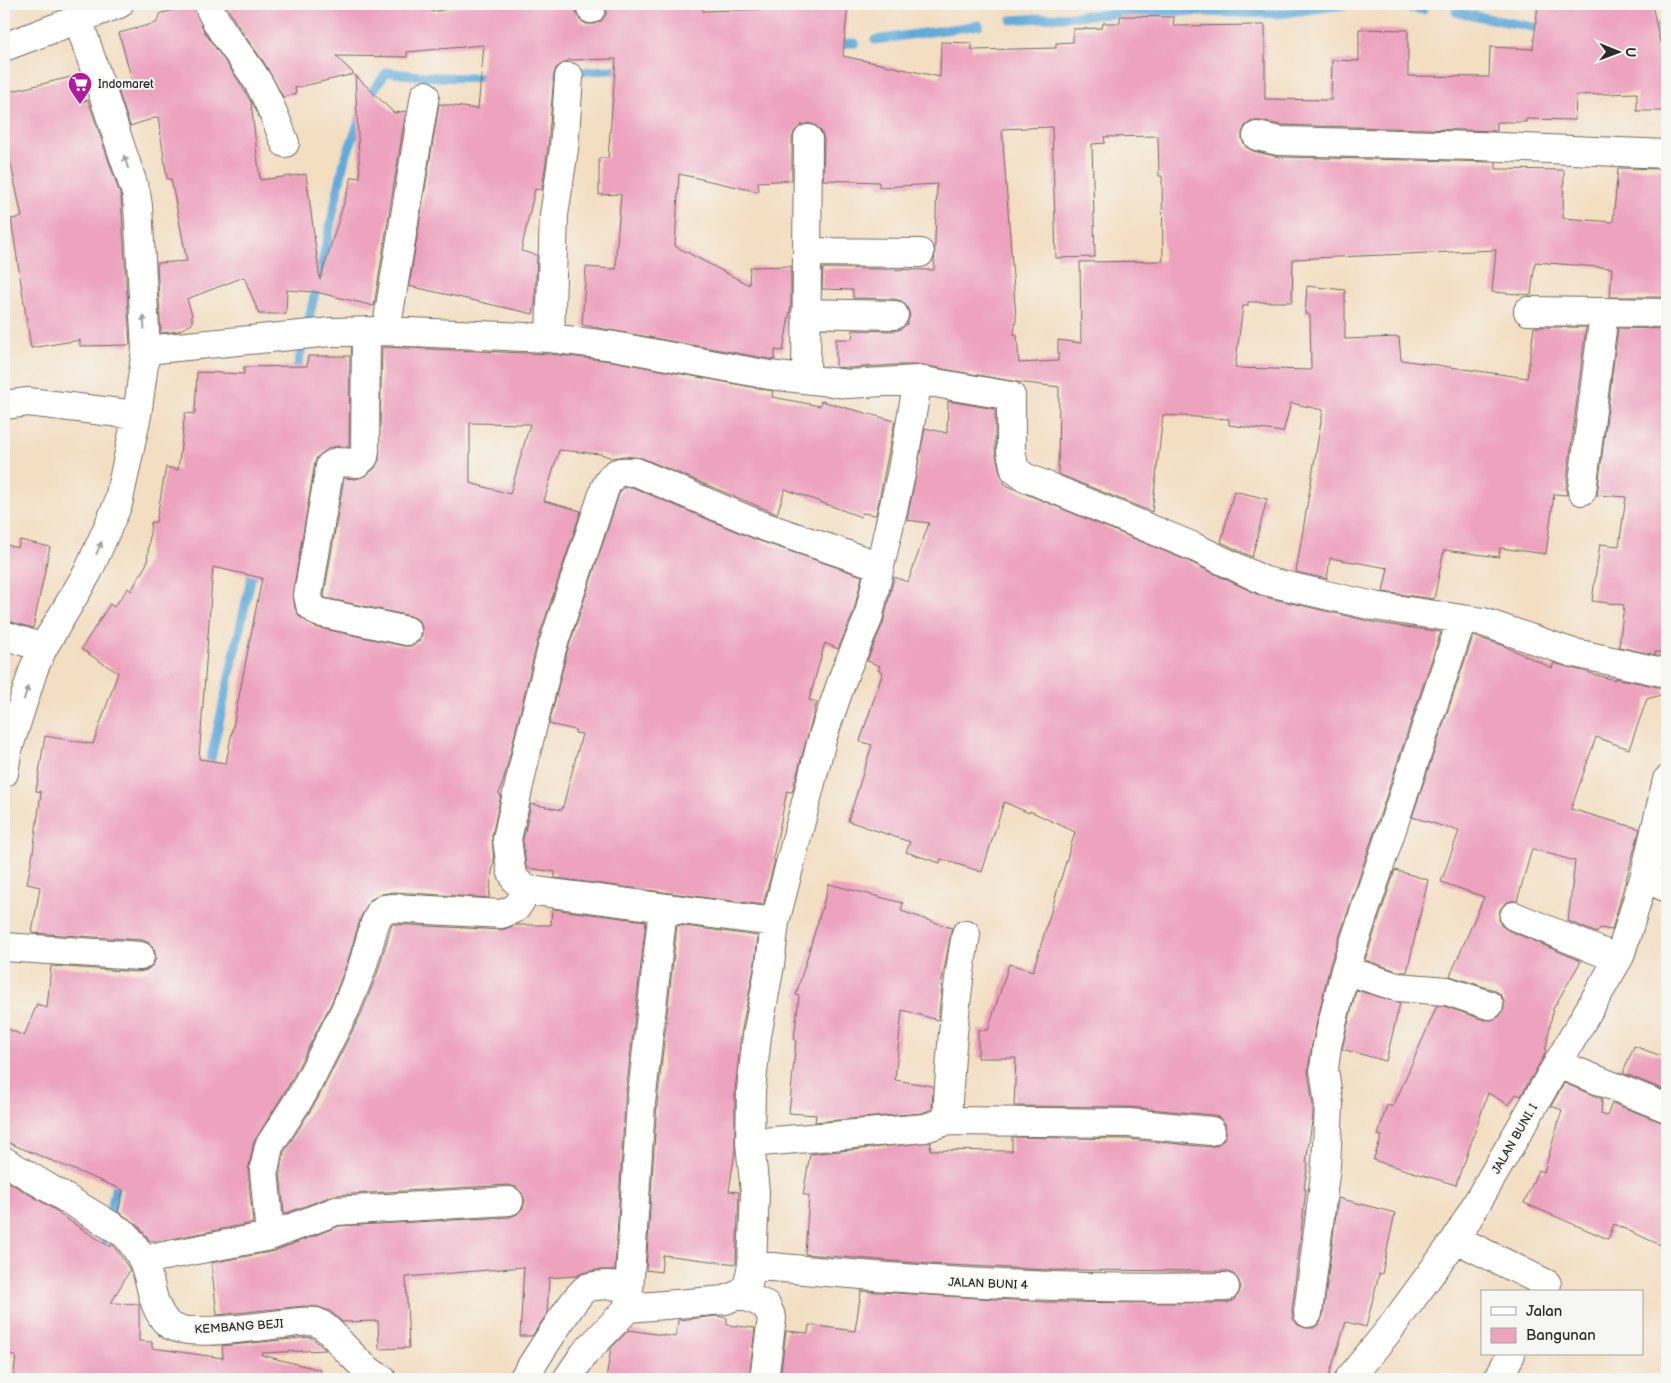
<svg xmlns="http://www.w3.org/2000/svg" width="1671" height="1383" font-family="'Balsamiq Sans',sans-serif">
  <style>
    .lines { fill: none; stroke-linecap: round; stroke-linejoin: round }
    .stream { stroke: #61abd9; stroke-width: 9 }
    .building { fill: #eda2be; fill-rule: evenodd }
    .street-casing { stroke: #716a60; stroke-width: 30 }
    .street { stroke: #fff; stroke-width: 28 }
    .oneway { fill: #a0a0a0 }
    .labels { text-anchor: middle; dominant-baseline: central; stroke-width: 4; stroke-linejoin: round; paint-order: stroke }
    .poi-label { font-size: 12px; fill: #2b2b2b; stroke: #f6f6f2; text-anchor: start }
    .street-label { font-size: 12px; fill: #2b2b2b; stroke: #f6f6f2 }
  </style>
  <rect width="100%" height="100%" fill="#f6f6f2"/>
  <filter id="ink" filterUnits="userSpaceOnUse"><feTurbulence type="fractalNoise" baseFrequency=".02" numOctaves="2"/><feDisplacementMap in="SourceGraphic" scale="10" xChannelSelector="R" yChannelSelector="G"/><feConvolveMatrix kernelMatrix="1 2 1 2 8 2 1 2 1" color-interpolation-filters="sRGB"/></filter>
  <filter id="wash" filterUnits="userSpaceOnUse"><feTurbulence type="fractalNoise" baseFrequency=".0096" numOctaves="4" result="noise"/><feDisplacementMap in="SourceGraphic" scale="20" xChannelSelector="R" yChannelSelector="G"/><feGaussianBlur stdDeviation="1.12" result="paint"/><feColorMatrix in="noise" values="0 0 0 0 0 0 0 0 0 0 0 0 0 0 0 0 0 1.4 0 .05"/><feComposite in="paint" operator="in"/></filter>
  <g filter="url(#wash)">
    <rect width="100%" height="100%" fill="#f3dec2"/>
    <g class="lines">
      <path class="stream" d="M1386 4 1423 10
        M1456 12 1547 30
        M1011 20 1157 11 1278 14 1351 4
        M1648 34 1667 22
        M875 40 979 25
        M832 44 855 43
        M543 74 627 69
        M366 101 368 97 387 72C422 77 457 79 492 77
        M295 377 323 259 344 162 361 116
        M208 772 254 565
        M102 1253 118 1175"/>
    </g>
    <g id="blocks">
      <path class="building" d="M225 4H430L432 12 474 4H575L576 12 580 20 586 24H594L601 21 606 14V4H701L703 11 805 8V4H848L843 56 940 77 941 42 972 43V50L1056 48V43L1073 42V29L1102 28 1103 23H1120V16L1174 17 1173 26 1265 25V99L1331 100 1332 60 1359 61V29L1408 30V76L1489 77 1490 47 1533 49 1538 4 1595 9 1594 4H1652L1660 42H1667V111H1637V93L1576 95 1575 120 1526 119V122H1497V131L1281 125 1260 121H1252L1245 126 1242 133V140L1246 147 1253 151 1279 157 1496 162V169L1564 170 1563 218 1613 222 1618 168 1667 169V297H1610L1612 268 1535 262 1531 295 1492 292 1496 250 1293 259 1292 302H1248V306H1243L1235 368 1311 370 1310 315 1305 314 1307 286 1345 290V339L1399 337 1401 360 1527 378 1534 327H1586L1566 489 1567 495 1554 494 1546 554 1500 548 1499 557 1444 550 1434 599 1383 592 1388 568 1330 558 1327 579 1296 572 1323 410 1291 403 1283 432 1229 425V419L1163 415 1152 512 1058 474 1059 387 1017 382 921 365H896L848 368 836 367V339H852L853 330 894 331 901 329 907 324 910 315 907 307 902 301 894 299 853 298V290L822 289 823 268 934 270 937 184 879 187V182L823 180 824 139 821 131 815 125 809 123 801 125 794 132 792 139V180L758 182 759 192 679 174 675 246 749 285 750 267 791 266V305L783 351 775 350V360L582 325 586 267 616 269V254L621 194 599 195V158H608L616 59 569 60 556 68 554 75 548 147 542 190 535 189 521 251 537 255 535 304 533 314 409 286 439 104 478 109 484 45 407 52V57L336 56 354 74 295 88 296 94 283 97 265 64 238 26ZM1052 127 1056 258 1095 257 1092 144 1105 143 1104 137 1158 136 1159 176H1162L1163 261 1080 262 1081 343 1058 340V361L1019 363 1017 335H1014L1016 318 1002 129Z
        M193 6 205 33 239 81 251 102 260 180 306 174 320 280 352 177 360 178 355 75 394 113 406 111 374 306 316 292 287 290 286 314H259L244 277 187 299 192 315V324L178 331 161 333 157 263 187 261 171 179H167L158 117 130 126 118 90 133 84 119 33 156 23 161 13Z
        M75 76 81 102 88 100 121 197 130 345 80 346V340L31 348 11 219 22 217 10 160 4 162V93Z
        M1618 328 1667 329V653L1655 652V655L1619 647 1624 605 1592 601 1600 544 1619 546 1626 497 1597 495Z
        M382 347 549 354 612 361 773 391 772 397 820 406 821 401 895 421 876 515 862 513 861 517 785 489 777 514 642 458 624 456 612 458 601 454 559 450 544 501 581 511 537 643 504 779 499 794 501 795 492 836 494 864H493L489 898 394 892 382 894 370 900 361 917 347 963 332 1002 289 1085 254 1142 248 1171 253 1223 161 1241H150L137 1224 118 1212 123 1190 4 1141V1027L24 1036 37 1004 47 1008 51 966 139 972 147 970 153 965 156 958 154 949 149 943 142 940 32 933 40 887 27 884 33 852 41 792 36 791 45 736 93 744 118 673 81 649 110 604 114 607 128 588 131 591 147 563 151 522H156L166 467 178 470 185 413 195 414 197 372 244 374V367L307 366 308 356H350L349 447 337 446 329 448 317 457 315 463 293 592 295 608 300 617 315 627 404 646H412L419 641 422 634V627L418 620 411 616 325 598 324 595 344 478 356 479 367 475 375 468 379 460ZM470 423 530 424 510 494 470 483ZM213 567 262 578 226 763 199 759Z
        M948 401 995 409V451L1000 473 1004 480V484L1019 491 1186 560 1261 596 1377 623 1441 632 1330 965 1312 1044 1308 1071 1313 1106V1115L1306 1163H1308L1304 1189H1306L1292 1311 1293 1319 1298 1325 1306 1328H1314L1320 1323 1323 1315 1338 1198 1395 1213 1382 1274H1379L1366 1327 1346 1322 1328 1379H780L786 1331 808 1333 809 1325 855 1331 861 1291 1047 1302 1166 1303H1226L1233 1301 1238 1295 1241 1287 1238 1279 1232 1273 1225 1271 1048 1270 930 1264 805 1254 809 1195H803L810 1154 931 1142 930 1150 1012 1151V1137L1128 1139 1210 1147 1217 1145 1223 1140 1226 1133 1225 1124 1220 1118 1213 1115 1129 1107 1014 1106 1016 1058H978V1030H988L1009 964 1033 971 1075 832 1030 811 1029 813 1004 802 982 872 941 859 940 863 906 852 910 842 848 821 872 745 860 741 883 672 878 670 880 666 867 661 883 623 894 577 908 582 929 523 907 520 925 428 947 433Z
        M632 487 754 539 862 576 853 614 838 649 825 643 809 700 817 702 792 792 787 791 773 859 775 860 763 905 555 878V872L527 868 526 866 523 840 531 804 562 810 582 734 575 733V730L549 724 567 652 619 494 623 488Z
        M1234 491 1267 499 1252 557 1221 542Z
        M20 540 50 547 33 628 4 620V544L18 548Z
        M1473 636 1502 645 1552 668 1554 663 1615 680V678L1663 688 1665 694 1647 699 1629 749 1596 737 1571 809 1640 829 1612 930 1600 928 1597 933 1568 921 1575 861 1532 849 1517 901H1511L1505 903 1500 910 1499 919 1501 925 1508 930 1581 961 1553 1009 1545 1054 1521 1096 1516 1094 1509 1105 1488 1093 1463 1167H1462L1456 1185 1373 1160 1382 1136 1378 1135 1387 1105 1393 1107 1437 1006H1444L1484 1020H1492L1500 1016 1504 1009V1001L1500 994 1494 990 1450 976 1484 897 1441 882 1459 831 1412 817Z
        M1395 870 1428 880 1407 972H1400L1365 960Z
        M829 884 903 903 901 911 952 928 941 986 942 987 938 1020 902 1010 895 1080 933 1086 932 1109 922 1113 815 1122 816 1115 789 1113 796 1040H794L799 996 796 995Z
        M552 909 646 921 625 1101 615 1270H596L582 1273 577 1276 549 1278 547 1314 532 1336H520L524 1267 406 1277 409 1348 379 1349 378 1321 342 1322 330 1311 318 1307 303 1306 217 1315 211 1263 275 1251 339 1226 510 1217 517 1214 523 1208 525 1201 522 1193 516 1187 508 1185 335 1195 284 1214 280 1171 284 1152 317 1100 361 1014 377 974 392 924 502 930 515 925H551Z
        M677 925 758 936 755 963 741 1034 735 1091V1151L729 1191 739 1192 736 1264 663 1255 661 1272 646 1270 657 1104Z
        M1356 990 1400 1003 1386 1061 1342 1049Z
        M1634 1046 1667 1058V1091L1623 1073Z
        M1564 1083 1602 1099 1601 1114 1607 1116 1612 1103 1661 1122 1667 1123V1248L1614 1224 1608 1239 1524 1203 1538 1170 1544 1172 1562 1110 1551 1106Z
        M4 1179 60 1213 59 1214 110 1247 111 1244 114 1246 130 1270 111 1303 139 1304V1341L152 1342V1348L223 1358 222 1346 311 1337 326 1350 262 1353 261 1355 321 1370 320 1379H13L16 1357 4 1350Z
        M717 1316 727 1318V1325L755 1328 749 1379H606L611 1348 629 1330 676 1337 678 1320Z"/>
    </g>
  </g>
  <g filter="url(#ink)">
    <use href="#blocks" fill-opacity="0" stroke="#716a60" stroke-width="1"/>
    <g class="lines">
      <defs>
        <path id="street" d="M208 4C219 33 243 56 258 82 270 102 277 122 285 143
          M590 4 591 9
          M4 47 119 4
          M1257 136 1279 141 1477 146 1667 154
          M807 252 920 253
          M1528 311 1667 313
          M806 313 894 315
          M366 331 365 451 364 457 357 463 337 462 330 466 308 595 310 605 318 612 407 631
          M386 331 425 95
          M550 338 554 215 564 149 569 77
          M146 350 331 332 386 331 550 338 614 346 769 375 848 384 918 380
          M806 379 808 139
          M4 405 28 402 137 415
          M1582 491 1604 313
          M4 635 43 648
          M4 773 7 753 34 668 43 648 88 572 118 504 137 415 146 350 138 206 136 193 78 19
          M1644 878 1667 888
          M1514 916 1618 959
          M775 922 528 890 516 881 511 870 507 839 529 741 552 648 605 488C613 471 617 471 636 472L760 525 880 566
          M4 947 140 956
          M1345 970 1397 987 1447 991 1489 1005
          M1558 1064 1667 1108
          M947 1121 1129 1123 1211 1131
          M750 1143 925 1128 947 1121C950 1058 955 996 966 934
          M4 1161 125 1234C131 1242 138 1250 142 1259 152 1279 150 1305 167 1323 182 1339 259 1326 282 1324 292 1323 307 1320 316 1322 328 1326 341 1345 350 1353 359 1363 371 1373 382 1379
          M270 1236 264 1170 269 1146 303 1093 346 1008 362 968 375 923 380 912 384 909 393 908 502 914 516 908 528 890
          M1456 1239 1547 1284 1542 1292
          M143 1260 270 1236 336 1211 509 1201
          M752 1265C910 1281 1067 1291 1225 1287
          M740 1294 766 1305 772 1318 764 1379
          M628 1308 641 1103 663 909
          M1308 1313 1326 1166 1329 1105 1324 1069 1327 1046 1345 970 1462 619
          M523 1379C533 1364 576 1293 587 1288 599 1283 617 1286 629 1286
          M567 1379 584 1354 628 1308 725 1300 740 1294 748 1284 752 1265 755 1192 750 1143 751 1091 757 1036 770 965 775 922 823 736 845 672 868 619 902 470 918 380 1011 396V451L1015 470 1025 477 1192 546 1265 581 1374 606 1483 622 1570 652 1667 673
          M1349 1379 1390 1329 1456 1239 1620 956 1644 878 1667 780
          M1498 1379 1511 1354"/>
      </defs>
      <use href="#street" class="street-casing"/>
      <use href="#street" class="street"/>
    </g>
    <defs><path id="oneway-solid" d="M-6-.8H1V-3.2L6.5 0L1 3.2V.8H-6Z" transform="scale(1.25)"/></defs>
    <g class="oneway">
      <use href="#oneway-solid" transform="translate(126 162) rotate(-108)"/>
      <use href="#oneway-solid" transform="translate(144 322) rotate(-93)"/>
      <use href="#oneway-solid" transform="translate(99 548) rotate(-67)"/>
      <use href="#oneway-solid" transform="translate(26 693) rotate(-72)"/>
    </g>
  </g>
  <defs>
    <symbol id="supermarket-pin" viewBox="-11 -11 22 30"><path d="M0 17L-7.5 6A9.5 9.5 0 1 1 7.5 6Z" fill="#b5179e" stroke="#f6f6f2"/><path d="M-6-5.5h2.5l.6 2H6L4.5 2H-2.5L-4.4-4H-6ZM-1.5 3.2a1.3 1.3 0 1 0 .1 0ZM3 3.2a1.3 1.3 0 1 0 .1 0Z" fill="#fff"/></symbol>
  </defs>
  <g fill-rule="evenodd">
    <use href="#supermarket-pin" x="66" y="70" width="28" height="38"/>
  </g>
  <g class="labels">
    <g class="poi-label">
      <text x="98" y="84">Indomaret</text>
    </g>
    <g class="street-label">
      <text transform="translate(1515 1139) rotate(-60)">JALAN BUNI. I</text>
      <text transform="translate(988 1284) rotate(2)">JALAN BUNI 4</text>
      <text transform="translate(239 1327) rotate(-4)">KEMBANG BEJI</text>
    </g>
  </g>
  <rect width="1671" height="1383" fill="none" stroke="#f6f6f2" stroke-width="20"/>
  <rect x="1481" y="1290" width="162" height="65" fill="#f6f6f2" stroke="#a5a5a2"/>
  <rect x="1491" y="1307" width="25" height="8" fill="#ffffff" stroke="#a5a5a2"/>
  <text x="1526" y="1316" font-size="15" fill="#2b2b2b">Jalan</text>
  <rect x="1491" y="1328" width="25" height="15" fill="#eda2be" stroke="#a5a5a2"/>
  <text x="1526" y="1340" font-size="15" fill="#2b2b2b">Bangunan</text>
  <g transform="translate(1618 52) rotate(91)" stroke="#f6f6f2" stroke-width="4" paint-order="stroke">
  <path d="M0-4L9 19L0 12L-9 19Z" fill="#2b2b2b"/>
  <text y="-8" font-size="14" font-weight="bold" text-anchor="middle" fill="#2b2b2b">U</text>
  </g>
</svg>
